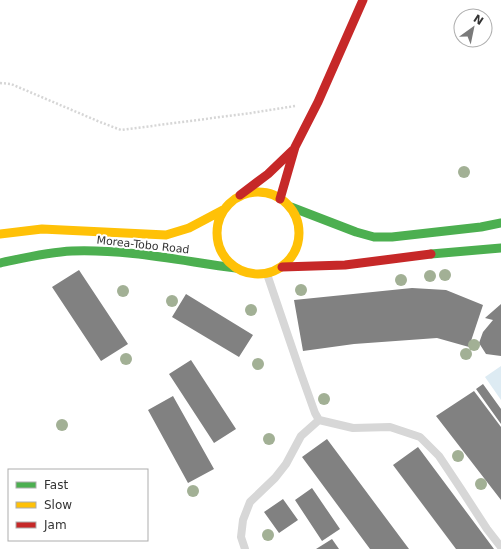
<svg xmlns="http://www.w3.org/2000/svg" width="501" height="549" font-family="'DejaVu Sans',sans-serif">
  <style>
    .water { fill: #ddebf3 }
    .building { fill: #818181 }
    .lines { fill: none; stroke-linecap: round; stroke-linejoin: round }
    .path { stroke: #d6d6d6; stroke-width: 2.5; stroke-dasharray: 2 2; stroke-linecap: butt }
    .lane { stroke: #d7d7d7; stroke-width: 8 }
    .fast { stroke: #4caf50; stroke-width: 9 }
    .slow { stroke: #ffc107; stroke-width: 9 }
    .jam { stroke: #c62828; stroke-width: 9 }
    .tree { fill: #a2b095 }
    .labels { text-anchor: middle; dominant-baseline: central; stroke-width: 4; stroke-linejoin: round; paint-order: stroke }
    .street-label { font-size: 11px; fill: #333; stroke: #fff }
  </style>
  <rect width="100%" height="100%" fill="#fff"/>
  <path class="water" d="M501 366V400L485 377Z"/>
  <path class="building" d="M79 270 128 344 101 361 52 287Z
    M412 288 446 290 483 305 469 347 437 338 354 344 303 351 294 300Z
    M186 294 253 335 239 357 172 317Z
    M501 304V356L486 354 479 343 483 332 493 320 485 318Z
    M191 360 236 429 214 443 169 374Z
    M483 384 501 409V424L476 389Z
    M474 391 501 427V500L436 416Z
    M173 396 214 469 188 483 148 410Z
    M327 439 409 549H370L302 457Z
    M418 447 494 549H456L393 465Z
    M312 488 340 529 322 541 295 500Z
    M283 499 298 520 279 533 264 512Z
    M332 539 339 549H316Z"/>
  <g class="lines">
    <path class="path" d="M0 83 11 84 100 122 121 130 251 113 295 106"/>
    <path class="lane" d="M267 274 300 371 315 413 319 420 353 428 390 427 420 437 439 456 461 489 487 529 501 547
      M245 549 241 537 243 520 250 502 275 478 286 464 301 436 319 420"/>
    <path class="fast" d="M291 207 356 232 374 237H392L481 227 501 223
      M431 254 501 248
      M0 263C24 258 48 252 72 251 127 249 182 261 236 268"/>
    <path class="slow" d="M217 233a41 41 0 1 1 82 0a41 41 0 1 1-82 0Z
      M0 234 42 229 166 235 189 228 223 210"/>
    <path class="jam" d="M240 195 268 174 293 150
      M280 199 295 147 318 102 363 0
      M282 267 345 265 431 254"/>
  </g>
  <g class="tree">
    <circle cx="464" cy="172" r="6"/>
    <circle cx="445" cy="275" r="6"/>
    <circle cx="430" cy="276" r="6"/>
    <circle cx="401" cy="280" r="6"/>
    <circle cx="301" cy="290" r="6"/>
    <circle cx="123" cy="291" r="6"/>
    <circle cx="172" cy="301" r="6"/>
    <circle cx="251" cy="310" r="6"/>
    <circle cx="474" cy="345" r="6"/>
    <circle cx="466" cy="354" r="6"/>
    <circle cx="126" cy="359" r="6"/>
    <circle cx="258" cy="364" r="6"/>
    <circle cx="324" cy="399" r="6"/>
    <circle cx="62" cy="425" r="6"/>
    <circle cx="269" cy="439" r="6"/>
    <circle cx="458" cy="456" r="6"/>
    <circle cx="481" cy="484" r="6"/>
    <circle cx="193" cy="491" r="6"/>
    <circle cx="268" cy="535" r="6"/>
  </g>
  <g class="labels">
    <g class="street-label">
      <text transform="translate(143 245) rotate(6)">Morea-Tobo Road</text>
    </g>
  </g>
  <rect x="8" y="469" width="140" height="72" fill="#ffffff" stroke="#adadad"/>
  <rect x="16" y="482" width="20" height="6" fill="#4caf50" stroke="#adadad"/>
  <text x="44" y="489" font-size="12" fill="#333333">Fast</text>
  <rect x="16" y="502" width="20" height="6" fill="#ffc107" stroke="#adadad"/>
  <text x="44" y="509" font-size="12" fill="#333333">Slow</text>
  <rect x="16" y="522" width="20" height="6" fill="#c62828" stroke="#adadad"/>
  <text x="44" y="529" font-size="12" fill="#333333">Jam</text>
  <g transform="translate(473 28) rotate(33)"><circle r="19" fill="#ffffff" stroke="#adadad"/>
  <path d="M0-3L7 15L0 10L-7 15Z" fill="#7a7a7a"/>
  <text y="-6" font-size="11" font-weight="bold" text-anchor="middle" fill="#333333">N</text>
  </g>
</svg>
